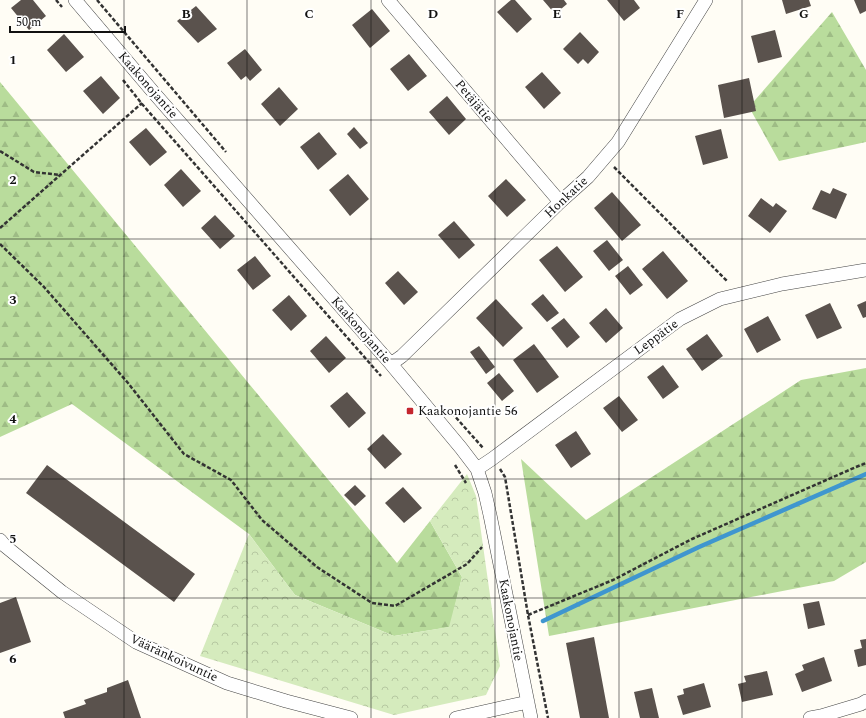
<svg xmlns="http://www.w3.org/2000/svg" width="866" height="718" font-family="Spectral,serif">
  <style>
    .forest { fill: url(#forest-firs) }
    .park { fill: url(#park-crowns) }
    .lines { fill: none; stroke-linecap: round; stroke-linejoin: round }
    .stream { stroke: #3f96cf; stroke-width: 4.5 }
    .building { fill: #5a524d }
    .street-casing { stroke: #444; stroke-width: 14 }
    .path { stroke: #333; stroke-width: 2.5; stroke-dasharray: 4 2; stroke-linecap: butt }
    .street { stroke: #fff; stroke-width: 13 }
    .grid { fill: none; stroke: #111; stroke-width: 1; stroke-opacity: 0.55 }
    .poi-dot { fill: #c4262e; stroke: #fff; stroke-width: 1.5 }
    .labels { text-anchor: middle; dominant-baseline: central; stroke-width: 4; stroke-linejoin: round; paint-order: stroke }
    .street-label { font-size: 13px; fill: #111; stroke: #fff }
    .poi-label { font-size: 13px; fill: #111; stroke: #fff; text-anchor: start }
    .grid-label { font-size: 13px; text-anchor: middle; font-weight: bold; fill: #111; stroke: #fff; stroke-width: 4; stroke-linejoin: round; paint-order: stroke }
  </style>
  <defs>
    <pattern id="forest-firs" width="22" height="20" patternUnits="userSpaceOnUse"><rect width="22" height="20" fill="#b9dc9c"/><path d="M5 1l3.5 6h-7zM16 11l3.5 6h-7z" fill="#9ebc85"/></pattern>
    <pattern id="park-crowns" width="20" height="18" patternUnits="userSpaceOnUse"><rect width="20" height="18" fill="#d5ebbd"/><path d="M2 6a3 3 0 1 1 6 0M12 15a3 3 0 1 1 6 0" fill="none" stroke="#b6c8a1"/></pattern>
  </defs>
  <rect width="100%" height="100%" fill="#fffdf5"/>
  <path class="forest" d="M832 12 866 70V142L779 161 749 107Z
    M0 82 397 563 430 521 462 577 450 627 394 636 295 595 249 534 72 404 0 437Z
    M866 368V562L834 581 549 636 521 459 586 520 801 380Z"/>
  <path class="park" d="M467 474 476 496 500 666 486 695 394 715 200 656 249 534 295 595 394 636 449 627 462 577 430 521Z"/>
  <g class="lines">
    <path class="stream" d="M543 621 699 547 866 474"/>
  </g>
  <path class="building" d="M21 0H33L46 16 29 30 11 8Z
    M511 0H515L532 19 517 33 497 12Z
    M543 0H564L567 4 555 14Z
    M607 0H634L640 8 624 21Z
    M782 0H809L811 6 786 14Z
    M854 0H866V11L860 14Z
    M196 6 217 29 198 43 177 21Z
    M372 9 390 31 370 48 352 25Z
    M775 30 782 57 758 63 751 36Z
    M580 32 599 52 588 64 583 59 578 64 563 49Z
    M64 34 84 57 66 72 47 50Z
    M245 49 262 70 250 81 246 76 241 80 227 63Z
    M409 54 427 76 408 91 390 69Z
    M542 72 561 93 544 109 525 87Z
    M101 76 120 98 103 114 83 91Z
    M749 78 756 111 724 118 718 85Z
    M279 87 298 109 280 126 261 104Z
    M447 96 466 119 449 135 429 112Z
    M354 127 368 143 360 149 347 134Z
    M146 128 167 152 150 166 129 142Z
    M721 129 728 158 703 165 695 136Z
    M319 132 337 154 318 170 300 147Z
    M181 169 201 191 183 207 164 185Z
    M348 174 369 199 350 216 329 190Z
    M506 179 526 200 507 217 488 196Z
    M833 188 847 194 836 219 812 209 821 190 830 194Z
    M612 192 641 225 622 241 594 208Z
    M761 198 773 207 776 203 787 211 770 233 748 216Z
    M215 215 235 236 220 249 201 228Z
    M454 221 475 245 459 259 438 235Z
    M607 240 623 260 609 271 593 251Z
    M557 246 583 277 565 292 539 260Z
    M663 251 688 281 667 299 642 269Z
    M255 256 271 276 253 290 237 270Z
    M628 266 643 285 630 295 615 276Z
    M398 271 418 292 404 305 385 283Z
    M543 294 559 313 547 322 531 304Z
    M289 295 307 316 291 331 272 310Z
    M496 299 523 328 503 347 476 318Z
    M866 301V317L863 318 857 305Z
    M830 303 842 328 817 339 805 315Z
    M606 308 623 328 606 343 589 323Z
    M768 316 781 340 757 353 744 329Z
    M564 318 580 337 567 348 551 328Z
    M707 334 723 356 702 371 686 349Z
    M326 336 346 358 329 373 310 351Z
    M534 344 559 377 537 393 513 360Z
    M479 346 495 367 486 374 470 352Z
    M663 365 679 387 663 399 647 377Z
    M499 373 514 391 502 401 487 383Z
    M347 392 366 413 349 428 330 406Z
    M619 396 638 420 622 432 603 408Z
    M576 431 591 454 571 468 555 445Z
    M383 434 402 454 385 469 367 449Z
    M47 465 195 574 174 602 26 493Z
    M355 485 366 496 355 506 344 495Z
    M403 487 422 508 404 523 385 503Z
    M16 597 31 642 0 653V603Z
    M819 601 825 625 808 629 803 604Z
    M594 637 609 718H580L566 643Z
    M866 639V665L858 667 854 650 862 648 860 640Z
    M824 657 832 681 802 692 795 674 804 670 802 665Z
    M767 671 773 695 742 702 738 684 746 682 744 676Z
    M128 680 141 718H65L63 712 86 704 84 700 107 692V688Z
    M704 683 711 707 683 715 677 696 684 694 683 689Z
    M652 688 659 718H640L634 692Z"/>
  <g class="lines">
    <defs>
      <path id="street" d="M75 0 154 93 391 364 461 448 477 469 485 493 490 515 531 718
        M388 0 560 202
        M391 364 402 356 560 202 588 177 618 142 706 0
        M477 469 492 459 680 319 720 299 782 284 866 270
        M0 540 5 546 62 592 136 642 227 683 286 701 351 718
        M456 718 528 702
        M810 718 821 716 861 704 866 701"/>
    </defs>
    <use href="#street" class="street-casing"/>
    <path class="path" d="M56 0 62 7
      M97 0 226 152
      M123 80 142 104 381 376
      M0 151 34 172 60 175
      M614 167 728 282
      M0 228 142 103
      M0 244 44 287 128 383 184 454 231 480 262 520 317 567 372 603 395 606 467 564 482 547
      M452 413 483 448
      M455 465 466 483
      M500 469 505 477 528 615 548 718
      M528 615 613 580 692 539 856 467 866 463"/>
    <use href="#street" class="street"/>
  </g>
  <path class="grid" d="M124 0V718M247 0V718M371 0V718M495 0V718M619 0V718M742 0V718M0 120H866M0 239H866M0 359H866M0 479H866M0 598H866"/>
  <rect class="poi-dot" x="406" y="407" width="8" height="8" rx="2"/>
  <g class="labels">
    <g class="street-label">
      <text transform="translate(148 85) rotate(49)">Kaakonojantie</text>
      <text transform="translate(474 101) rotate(50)">Petäjätie</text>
      <text transform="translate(566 197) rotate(-43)">Honkatie</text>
      <text transform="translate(361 330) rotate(49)">Kaakonojantie</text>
      <text transform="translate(656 337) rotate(-36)">Leppätie</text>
      <text transform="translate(511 620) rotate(79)">Kaakonojantie</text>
      <text transform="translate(174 658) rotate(25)">Vääränkoivuntie</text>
    </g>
    <g class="poi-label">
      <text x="418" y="411">Kaakonojantie 56</text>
    </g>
  </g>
  <g class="grid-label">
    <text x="186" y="18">B</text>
    <text x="309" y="18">C</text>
    <text x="433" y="18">D</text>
    <text x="557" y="18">E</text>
    <text x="680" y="18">F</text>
    <text x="804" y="18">G</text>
    <text x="13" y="64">1</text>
    <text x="13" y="184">2</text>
    <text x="13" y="304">3</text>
    <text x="13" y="423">4</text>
    <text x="13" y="543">5</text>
    <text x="13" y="663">6</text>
  </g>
  <path d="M10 26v6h115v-6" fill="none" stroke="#111111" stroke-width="2"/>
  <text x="16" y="26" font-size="12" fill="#111111" stroke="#ffffff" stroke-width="3" paint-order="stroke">50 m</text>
</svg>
